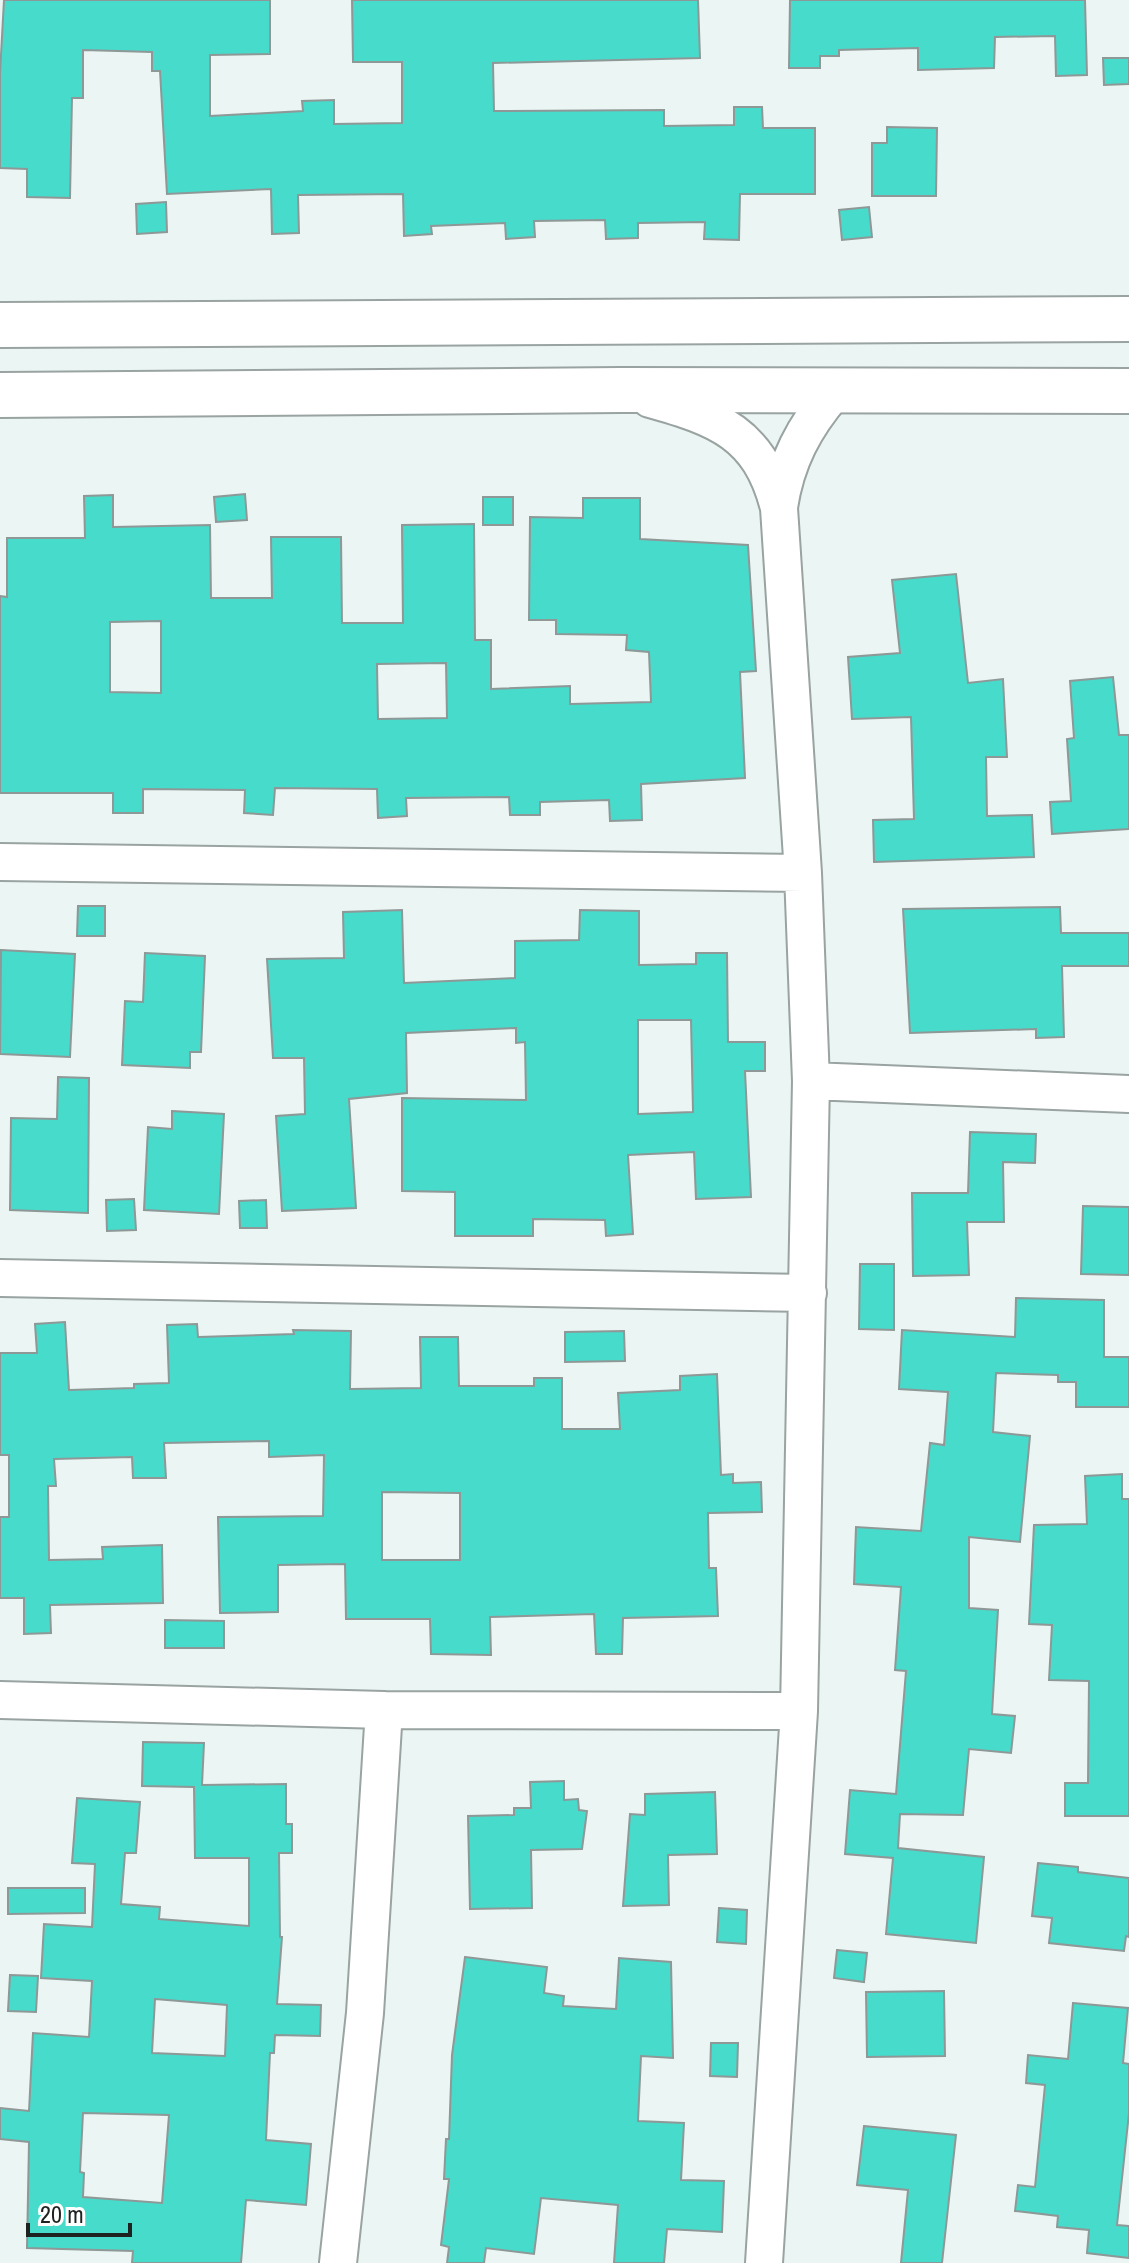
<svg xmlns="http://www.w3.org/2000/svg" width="1129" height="2263" font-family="'Archivo Narrow',sans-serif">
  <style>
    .building { fill: #47dbcb; stroke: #8e9897; stroke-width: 2; fill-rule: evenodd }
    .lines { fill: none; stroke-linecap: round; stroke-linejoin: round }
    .street-casing { stroke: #99a3a1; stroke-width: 40 }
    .secondary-casing { stroke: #99a3a1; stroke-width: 48 }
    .street { stroke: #fff; stroke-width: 36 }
    .secondary { stroke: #fff; stroke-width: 44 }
  </style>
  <rect width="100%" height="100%" fill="#ebf6f4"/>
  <path class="building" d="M4 0H270V54L210 55V116L303 111 302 101 334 100V124L402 123V62H353L352 0H698L700 58 493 63 494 111 664 110V126L734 125V107H762L763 128H815V194H740L739 240 704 239 705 222 638 223V238L606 239 605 220 534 221 535 237 506 239 505 223 431 226 432 234 404 236 403 194 298 195 299 233 272 234 271 189 167 194 160 71H152V52L83 50V98H72L70 198 27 197V169L0 168V73Z
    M790 0H1085L1087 75 1056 76 1055 36 995 37 994 68 918 70V48L839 50V56H820V68H789Z
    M1103 58H1129V84L1104 85Z
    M887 127 937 128 936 196H872V143H887Z
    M166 202 167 232 137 234 136 204Z
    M869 207 872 237 842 240 839 210Z
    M245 494 247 520 216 522 214 497Z
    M113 495V527L210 525 211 598H272L271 537H341L342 623H403L402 525 474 524 475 640H491V689L570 686V704L651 702 649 652 626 650 627 635 556 634V620H529L530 517 583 518V498H640V539L748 545 756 671 740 672 745 778 641 784 642 820 610 821 609 800 540 802V815H510L509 797 406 798 407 816 378 818 377 789 275 788 273 815 244 813 245 790 143 789V813H113V793H0V596L7 597V538H85L84 496ZM161 621V693L110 692V622ZM446 663 447 718 378 719 377 664Z
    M483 497H513V525H483Z
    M956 574 968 683 1003 679 1007 757H986L987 816 1032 815 1034 857 874 862 873 820 914 819 911 717 852 719 848 657 900 653 892 580Z
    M1113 677 1119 735H1129V829L1052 834 1050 802 1071 801 1067 739 1074 738 1070 681Z
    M78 906H105V936H77Z
    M1060 907 1061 933H1129V966H1062L1064 1037 1036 1038V1029L910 1033 903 909Z
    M402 910 404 983 515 978V941L579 940 580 910 639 911V965L696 964V953H727L728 1042H765V1071H745L751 1197 696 1199 694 1152 628 1155 633 1234 606 1236 605 1220 533 1219V1236H455V1192L402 1191V1098L526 1100 525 1042 516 1043V1028L406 1033 407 1093 349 1099 356 1208 282 1211 276 1116 305 1114 304 1058H273L267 959 344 958 343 912ZM638 1020H691L693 1112 638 1114Z
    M1 950 75 954 70 1057 0 1054Z
    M145 953 205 956 201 1052H190V1068L122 1065 125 1001 143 1002Z
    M58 1077 89 1078 88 1213 10 1210 11 1118 57 1119Z
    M172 1111 224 1114 219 1214 144 1210 148 1127 172 1129Z
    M970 1132 1036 1134 1035 1163 1003 1162 1004 1222H967L969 1275 913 1276 912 1193H968Z
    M134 1199 136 1230 107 1231 106 1200Z
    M266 1200 267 1228H240L239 1201Z
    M1083 1206 1129 1207V1275L1081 1274Z
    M860 1264H894V1330L859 1329Z
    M1016 1298 1104 1300V1357H1129V1407H1076V1382H1058V1375L996 1373 993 1432 1030 1436 1020 1542 969 1537V1608L998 1610 992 1714 1015 1716 1011 1753 969 1749 963 1815 900 1814 898 1848 984 1857 976 1943 886 1934 893 1858 845 1854 850 1790 896 1794 906 1671 895 1670 901 1587 854 1584 856 1527 921 1531 930 1443 944 1445 948 1392 899 1389 902 1330 1015 1337Z
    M65 1322 69 1390 134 1388V1384L169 1383 167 1325 197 1324 198 1337 294 1334 293 1330 351 1331 350 1389 421 1388 420 1337H458L459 1386H534V1378H562V1429H620L618 1393 680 1390V1376L717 1374 721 1475 733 1474V1483L761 1482 762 1512 708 1513 709 1568H716L718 1616 623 1618 622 1654H596L594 1614 490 1617 491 1655 431 1654 430 1619H346L345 1564 278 1565V1612L220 1613 218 1517 323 1516 324 1455 269 1457V1441L164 1443 166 1478H133L132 1457 54 1459 56 1486H48L49 1560 103 1559 102 1547 162 1545 163 1603 50 1605 51 1633 24 1634V1598H0V1517H9V1455H0V1353H37L35 1324ZM382 1492 460 1493V1560H382Z
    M624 1331 625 1361 565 1362V1332Z
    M1122 1474V1499H1129V1816H1065V1783H1088L1089 1681 1049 1680 1052 1625 1029 1624 1034 1525 1087 1524 1085 1476Z
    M165 1620 224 1621V1648H165Z
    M143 1742 204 1743 202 1785 286 1784V1824H292V1853H279L280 1937H282L277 2004 321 2005 320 2036 275 2035 274 2053H270L266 2140 311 2144 306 2205 246 2200 241 2263H132L133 2251 27 2248 29 2142 0 2139V2108L29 2111 33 2033 89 2037 92 1981 41 1978 44 1924 92 1927 95 1864 72 1863 77 1798 140 1802 136 1853H125L121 1904 160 1907 159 1919 249 1926V1858H195L194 1787 142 1786ZM155 1999 227 2005 225 2056 152 2053ZM83 2113 169 2115 162 2203 83 2197 84 2173 80 2172Z
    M564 1781V1800L578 1799 579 1810 587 1811 582 1849 531 1850 532 1908 470 1909 468 1816 514 1815V1808H531L530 1782Z
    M715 1792 717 1854 668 1855 669 1905 623 1906 630 1814 645 1815V1794Z
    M1038 1863 1078 1867V1872L1129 1878V1937L1126 1936 1124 1951 1049 1943 1052 1918 1032 1916Z
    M8 1888H85V1913L8 1914Z
    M719 1908 747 1910 746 1944 717 1942Z
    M837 1950 867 1953 864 1982 834 1978Z
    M465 1957 547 1967 544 1993 564 1996 563 2006 616 2009 619 1958 671 1962 673 2058 641 2056 638 2121 684 2123 681 2180 724 2181 722 2232 667 2229 664 2263H614L618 2205 541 2198 534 2254 486 2248 484 2263H447L449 2247 441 2245 449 2179H444L446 2139H449L452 2055Z
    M10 1975 38 1976 36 2012 8 2011Z
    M944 1991 945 2056 867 2057 866 1992Z
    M1073 2003 1128 2008 1123 2063 1129 2064V2113L1117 2225 1129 2226V2258L1087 2253 1089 2230 1057 2227 1058 2216 1015 2211 1018 2185 1035 2187 1045 2085 1026 2083 1028 2055 1068 2059Z
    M711 2043H738L737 2077 710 2076Z
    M864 2126 956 2135 942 2263H901L908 2190 857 2185Z"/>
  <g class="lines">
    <defs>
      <path id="street" d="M650 399C718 418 760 433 779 508L803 873 811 1081 799 1711 764 2263
        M779 507C786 461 804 427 834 392
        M0 862 803 873
        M811 1081 1129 1094
        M0 1278 808 1293
        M0 1700 384 1710 799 1711
        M338 2263 365 2013 384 1710"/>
      <path id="secondary" d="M0 325 1129 319
        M0 395 621 390 1129 391"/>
    </defs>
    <use href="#street" class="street-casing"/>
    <use href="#secondary" class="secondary-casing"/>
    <use href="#street" class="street"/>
    <use href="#secondary" class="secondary"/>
  </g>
  <path d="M28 2223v12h102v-12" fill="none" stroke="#1e2221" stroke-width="4"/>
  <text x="40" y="2223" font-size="24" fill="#1e2221" stroke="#ffffff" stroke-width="6" paint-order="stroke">20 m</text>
</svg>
